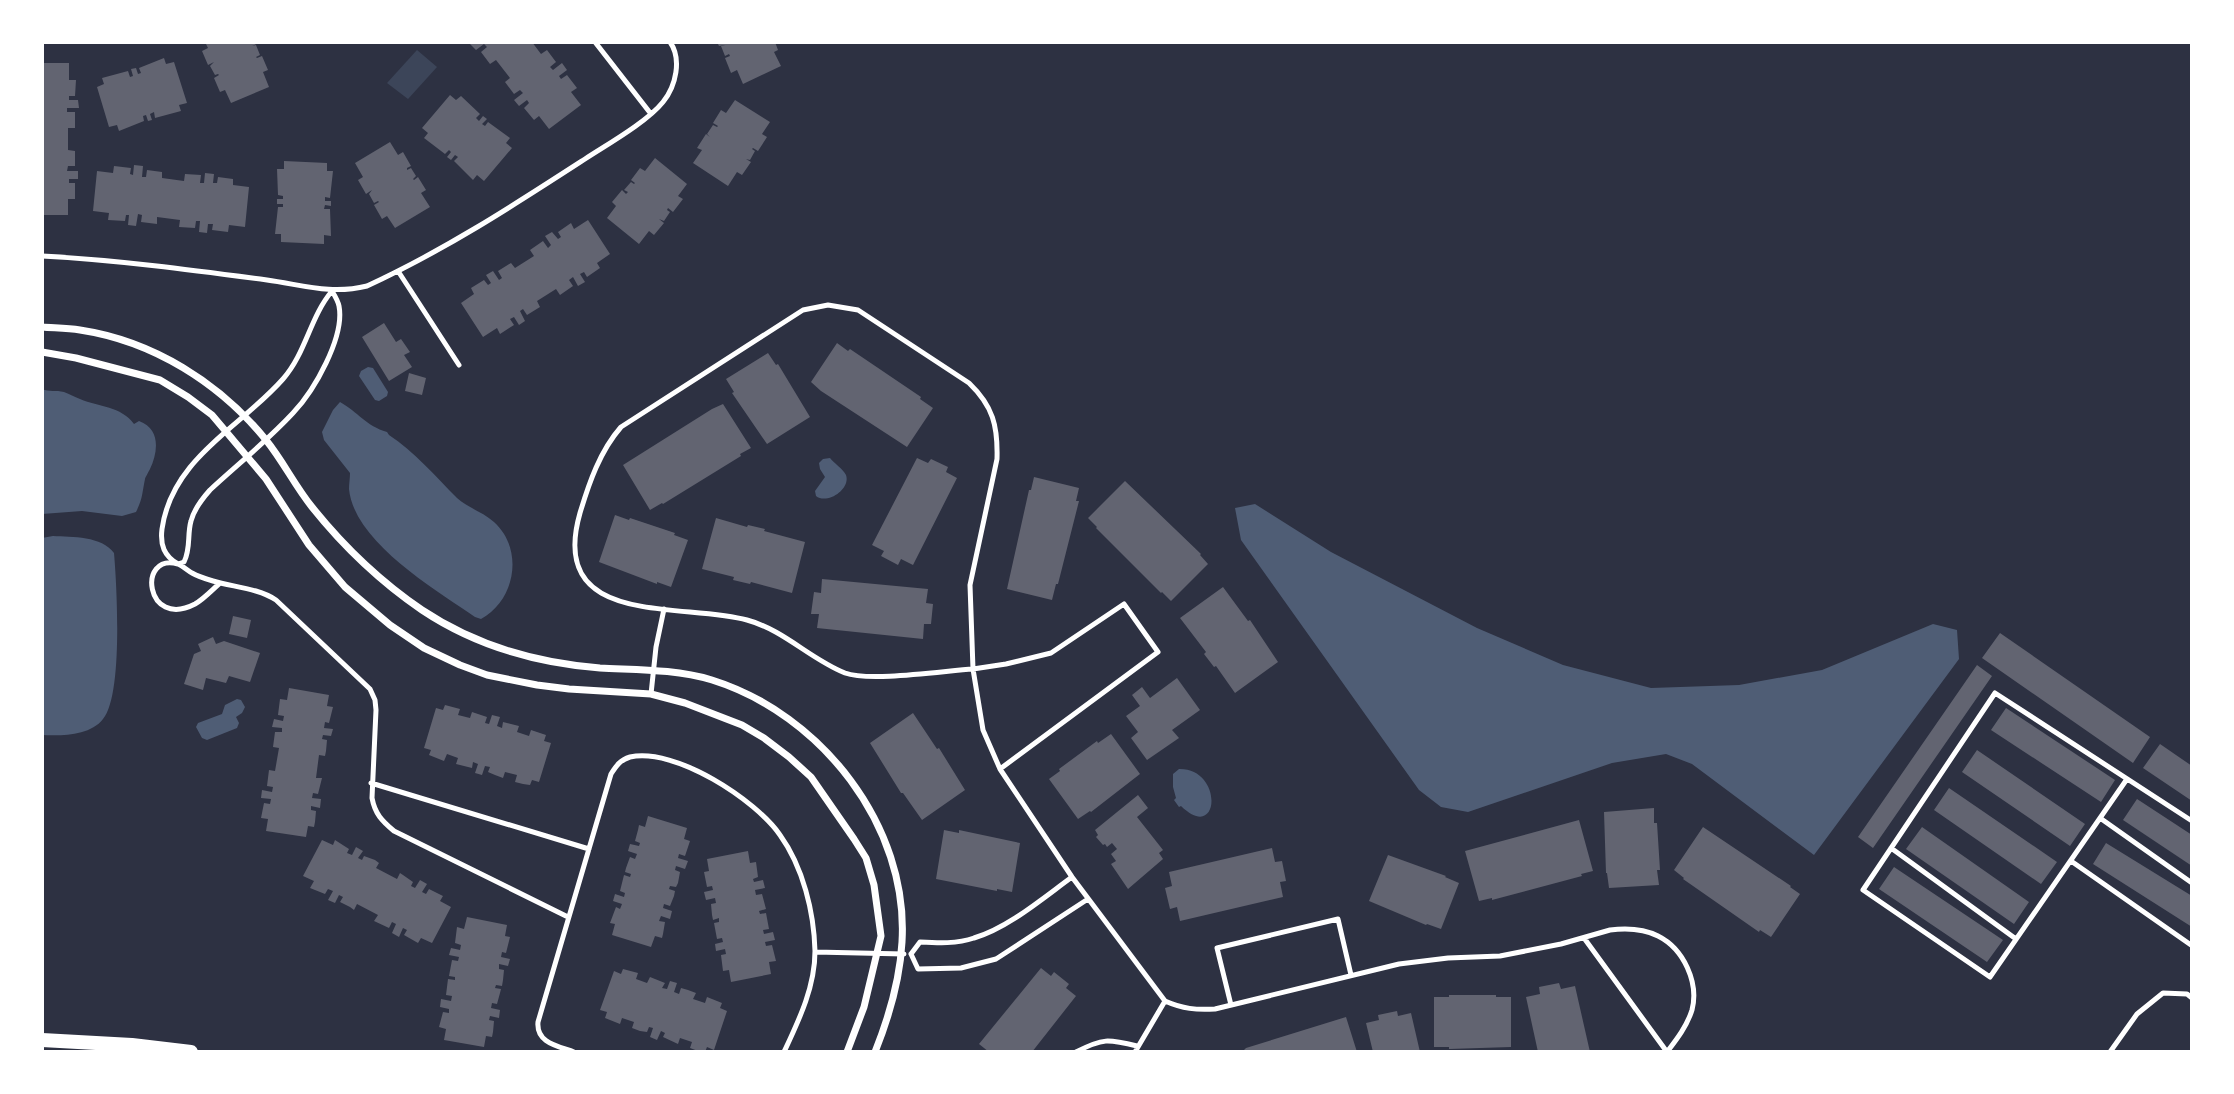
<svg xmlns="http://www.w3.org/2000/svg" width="2234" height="1094" font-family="Barlow,sans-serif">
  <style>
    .green { fill: #3c4559 }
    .water { fill: #4f5d75 }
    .building { fill: #626471 }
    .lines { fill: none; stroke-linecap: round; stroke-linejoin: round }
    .service { stroke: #fff; stroke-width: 5 }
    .minor { stroke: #fff; stroke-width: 7 }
    .secondary { stroke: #fff; stroke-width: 14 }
  </style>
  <rect width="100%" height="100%" fill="#2d3142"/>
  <path class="green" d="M417 50 437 67 408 99 387 83Z"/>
  <path class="water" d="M368 367 373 368 388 392 387 396 379 401 375 400 359 376 361 371Z
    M42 389C49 392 56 390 64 392 70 394 74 397 80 399 99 407 121 406 134 424L139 421C161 429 158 452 150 469 149 471 145 478 145 479 142 493 143 498 136 512L122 516 82 511 42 514Z
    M340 402C358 412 366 426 387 432L389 435C414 451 436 477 457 498 468 508 483 512 494 522 524 549 516 600 481 619L475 617C436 590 354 542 349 489 349 484 350 478 350 473L324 440 322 432 333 410Z
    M830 458C834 463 843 469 846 475 851 489 827 505 816 496L815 491 825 477 820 469 819 463 823 459Z
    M1255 504 1331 552 1477 628 1563 665 1651 688 1739 685 1822 670 1933 624 1957 630 1959 659 1814 855 1692 764 1666 754 1612 763 1468 812 1441 807 1419 790 1241 540 1235 508Z
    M53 536C72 537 102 536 114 553 117 587 123 695 103 719 90 736 61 736 42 735V538Z
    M237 699 241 700 245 707 242 713 236 717 239 723 237 728 207 740 202 738 196 727 198 723 222 714 225 705Z
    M1179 769C1224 768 1220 844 1181 806L1179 807 1174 800 1176 798 1173 787V774Z"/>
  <path class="building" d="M205 42H261L252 46 256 45 260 55 256 57 257 58 262 56 268 70 263 72 269 87 231 103 225 90 220 92 214 78 219 75 218 74 215 75 210 66 214 62 208 65 202 51 208 48Z
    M472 42H532L541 54 547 50 556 62 550 67 553 70 562 63 567 70 559 76 561 79 567 75 577 88 571 92 581 105 549 129 539 116 534 120 524 108 529 103 527 100 519 106 514 100 523 93 520 90 514 94 505 82 510 78 496 60 490 64 481 52 487 47 484 44 476 50 470 44Z
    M717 42H775L778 50 774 52 781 66 743 84 737 70 731 73 725 58 730 56 729 54 725 56 721 46 725 45 719 46Z
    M164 58 166 64 174 62 187 103 179 105 181 111 155 118 154 112 150 114 152 120 148 121 146 115 143 116 144 121 119 131 117 125 109 127 97 87 104 84 102 78 128 71 130 77 133 76 131 69 136 68 138 74 141 73 139 68Z
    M42 63H69V80H76L75 96H69V100H78L79 108H67V112H75V128H68V150L75 151V166H68L67 171H78V179H69V183H75V199H68V215H42Z
    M450 95 456 100 461 96 480 114 476 118 479 121 483 116 487 119 482 124 485 126 488 122 510 138 506 143 512 148 484 181 477 175 473 180 454 161 458 157 455 155 451 160 447 157 451 152 449 150 445 154 424 138 428 133 422 128Z
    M735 100 770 122 762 134 767 137 758 151 753 148 752 149 755 151 750 160 746 159 751 162 742 175 737 172 728 186 693 163 702 150 697 148 706 134 710 137 707 134 713 125 717 127 718 126 713 123 721 110 726 113Z
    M390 142 398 155 403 152 411 166 407 168V170L411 168 416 176 413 179 414 180 418 177 426 190 421 193 430 207 395 228 387 216 382 219 374 205 379 202 378 201 374 203 369 194 372 190 366 194 358 180 363 177 355 163Z
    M655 158 687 184 678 196 683 199 673 212 668 208 667 210 670 212 664 221 659 219 664 223 654 235 649 231 639 244 607 218 616 206 612 202 622 190 626 194 628 192 624 190 631 182 634 184 635 183 631 180 640 168 645 171Z
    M284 161 327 163V171H333L330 198 325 197V201H331V206L325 205 324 209H330L331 236 324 235V244L281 242V234H275L278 207H283V204H277V199H283V196L278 195 277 169H284Z
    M134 165 143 166 142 177H146L147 170 162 172V178L184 181 185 174 201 175 200 183H204L205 173 214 174 213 183H217L218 177 233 179V185L249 187 245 227 229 225 228 232 212 230 213 224H208L207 233 199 232 200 221H196L195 228 179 227 180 220 157 217V224L141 222 142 215 138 214 136 226 128 225 129 215H126L125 221 108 220 109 213 93 211 97 171 113 173 114 166 131 168 130 174 133 175Z
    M588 220 610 254 597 263 600 268 587 277 584 272 580 274 585 282 578 286 573 277 569 280 573 286 560 295 556 289 537 301 540 307 527 315 523 309 520 311 525 321 519 325 514 317 510 319 514 325 500 334 497 328 483 337 461 303 474 294 471 288 484 280 488 285 491 283 486 275 493 271 499 280 502 278 498 271 511 263 515 268 534 256 530 250 543 241 548 248 551 245 545 236 552 232 558 239 561 237 558 232 571 223 574 229Z
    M384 323 396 342 401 339 410 352 404 355 412 367 389 381 362 337Z
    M837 343 848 351 850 349 921 397 920 399 933 408 907 447 821 391 811 382Z
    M768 353 776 365 778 364 810 417 767 444 732 393 734 392 726 379Z
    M409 373 426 378 422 395 405 391Z
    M723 404 751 448 740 454 741 456 663 504 662 503 650 510 623 465 712 409Z
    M917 458 928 463 931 459 948 467 946 472 957 478 913 565 901 559 898 565 881 556 884 551 872 545Z
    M1034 477 1079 488 1076 501H1079L1058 584H1056L1052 600 1007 589 1029 490H1031Z
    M1125 481 1201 554 1200 555 1208 564 1171 601 1162 592 1161 593 1096 528 1097 527 1088 518Z
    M615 515 629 520 630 518 675 533 674 535 688 540 671 587 657 582V584L599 562Z
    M716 518 747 527 748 525 765 529 764 531 805 542 792 593 751 582 750 584 733 580 734 577 702 569Z
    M822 579 928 589 926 603 933 604 931 624H924L923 639 817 628 819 614H811L814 592 821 593Z
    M1223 587 1248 621 1250 620 1278 662 1235 693 1216 666 1214 667 1204 654 1206 652 1180 618Z
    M233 616 251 620 247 638 229 634Z
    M2000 633 2150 737 2133 763 1982 658Z
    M213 637 216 644 224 641 260 653 250 682 229 676 226 683 206 678 203 690 184 684 194 654 201 651 198 644Z
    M1977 665 1992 676 1873 848 1858 837Z
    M1177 678 1200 710 1172 730 1179 738 1147 760 1131 738 1138 732 1126 716 1140 706 1132 695 1142 687 1150 698Z
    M289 688 329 695 327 706 333 707 329 723 325 722 324 728 333 729 331 736 323 735 322 739 327 740 326 751 325 756 319 755 316 778H322L318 794 313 793 312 798 321 799 320 808 311 806V810L316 811 315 822 314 827 308 826 306 837 266 831 268 819 261 818 264 803 270 804 271 799 261 798 262 790 272 792 273 787 267 786 269 770 275 771 279 748 273 747 275 732H282V728L272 727 274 719 283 721 284 716 278 715 280 699 287 700Z
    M445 705 460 709 458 715 470 718 472 712 487 717 485 723 489 724 492 715 500 717 497 726 502 728 503 722 519 726 517 732 529 736 531 730 546 735 544 741 551 743 539 782 532 780 530 785 523 784 515 782 517 775 505 772 503 778 495 775 488 772 490 767 485 766 482 775 475 773 478 764 473 762 472 768 456 764 458 758 447 754 444 761 429 755 431 750 424 748 436 708 443 710Z
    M2006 708 2115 780 2101 802 1991 730Z
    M913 713 937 749 939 748 965 790 922 820 903 793H901L870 743Z
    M1111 734 1140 774 1091 812 1090 811 1078 819 1049 779 1060 771 1059 769 1097 741 1098 743Z
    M2160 744 2192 766V801L2143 768Z
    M1977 750 2085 824 2070 846 1962 772Z
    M1949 788 2057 862 2041 884 1934 810Z
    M1138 795 1148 808 1137 817 1163 850 1159 853 1163 859 1128 889 1111 864 1116 861 1111 854 1117 849 1112 843 1107 847 1105 844 1103 845 1096 837 1098 835 1095 830Z
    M2137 799 2192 835V866L2123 820Z
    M1654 808V823H1657L1660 870H1657L1659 885 1609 888 1607 873H1606L1604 812Z
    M648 816 687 828 684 839 690 841 685 856 679 854 678 858 688 861 685 869 676 866 675 870 680 872 678 883 676 887 670 886 669 889 675 891 674 896 670 906 664 904 663 908 672 911 670 919 661 916 659 921 665 922 663 934 662 938 655 936 651 947 612 935 615 924 610 923 616 907 620 909 622 904 613 901 615 894 624 897 625 893 620 891 624 875 630 877 631 874 625 872 626 868 630 857 635 859 637 854 628 851 630 844 639 846 640 843 635 841 638 830 639 825 645 827Z
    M1579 820 1593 871 1581 874 1582 876 1492 900V898L1479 901 1465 851Z
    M1703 827 1791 886 1790 887 1800 894 1771 937 1760 930 1759 932 1683 879 1684 878 1674 870Z
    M1922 827 2029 902 2014 924 1906 849Z
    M944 830 959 833V830L1020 843 1012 892 997 889V891L936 879Z
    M322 840 333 845 335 840 349 849 347 853 352 855 356 847 363 851 358 858 362 860 364 856 375 860 379 863 376 868 397 879 400 873 403 875 413 882 411 886 415 888 420 880 427 884 422 892 426 894 429 889 443 896 440 901 451 907 432 943 421 938 418 943 404 935 407 930 403 928 399 937 392 933 396 924 392 922 389 928 374 921 378 915 357 904 354 910 350 907 340 902 343 897 339 895 335 903 328 900 333 891 328 889 325 894 310 888 314 881 303 876Z
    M2106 843 2192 896V927L2093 864Z
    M1272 848 1275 862 1282 861 1286 881 1280 882 1283 897 1180 921 1177 907 1170 909 1165 888 1172 886 1169 872Z
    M748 851 750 863 756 862 758 877 753 879 754 882 763 880 765 888 755 890 756 895 762 894 766 909 759 911 760 914 766 913 769 929 763 930 764 934 773 932 775 940 765 942 766 946 772 945 776 961 769 962 771 974 731 982 729 970 723 971 721 955 726 954 725 949 716 951 715 944 723 942 722 938 717 939 714 923 719 922V918L713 920 712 915 711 904 716 903 715 898 706 900 704 892 713 890 712 886 707 887 704 872 709 871 707 859Z
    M1388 855 1446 876 1445 877 1459 883 1441 929 1427 924 1426 925 1369 901Z
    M1894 867 2003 940 1987 962 1879 889Z
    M467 917 507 925 505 936 510 937 506 953 502 952 501 957 510 959 508 966 499 964V969L504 970 503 980 502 986 496 985 495 988 501 989 500 993 497 1004 492 1003 491 1008 500 1010 499 1018 490 1016 489 1020 494 1021 493 1032 492 1037 486 1036 484 1047 444 1040 446 1029 439 1027 443 1012 449 1013V1009L440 1007 441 999 451 1001 452 996 446 995 448 979 455 980V977L449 976 452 960 458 961 459 957 449 955 451 948 460 950 461 945 455 943 457 927 464 929Z
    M1041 968 1051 976 1054 972 1069 984 1066 988 1076 996 1032 1052H989L979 1044Z
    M623 969 638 973 636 979 647 983 650 977 665 983 662 988 667 989 670 981 677 983 674 992 679 994 681 988 688 990 696 993 693 999 705 1003 707 997 722 1003 720 1008 727 1011 714 1050 707 1047 705 1052 698 1051 690 1048 692 1042 680 1038 678 1044 663 1037 665 1033 661 1031 657 1040 650 1037 653 1028 649 1027 647 1032 640 1031 632 1028 634 1022 622 1018 620 1024 605 1018 607 1012 600 1010 614 971 621 974Z
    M1559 983 1561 989 1575 986 1590 1052H1538L1526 997 1540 994 1539 987Z
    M1449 995H1496V997H1511V1047L1449 1049V1047H1434V997H1449Z
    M1397 1011 1398 1016 1411 1013 1420 1052H1373L1366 1023 1379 1020 1378 1015Z
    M1346 1017 1357 1052H1242L1246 1048Z"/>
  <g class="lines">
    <path class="service" d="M595 42 651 114
      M42 256C117 260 192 270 267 280 303 285 331 295 367 286 445 250 514 205 585 159 608 144 647 122 663 102 676 86 682 59 670 42
      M398 271 459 365
      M332 291C335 296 338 301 339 306 345 337 314 391 293 413 267 441 237 465 210 490 202 499 194 509 191 521 187 535 191 548 184 562L178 564C164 556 160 545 162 529 172 458 240 428 283 379 306 353 310 317 332 291Z
      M828 305 858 310 969 383C993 406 998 426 997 459L970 585 973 669C943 671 870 682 845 673 810 659 784 630 747 620 680 602 547 628 580 513 589 483 600 451 621 427L803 310Z
      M220 583C212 590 204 599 195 604 145 630 137 552 178 564 183 566 188 571 192 573 199 577 206 579 213 581 233 587 258 588 276 600L370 689 375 700 376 710 372 798C375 814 382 821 394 831L568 917
      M651 694 656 647 664 609
      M1000 769 1158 652 1124 604 1051 653 1006 664 973 669 983 730 1000 769 1072 877 1165 1001C1183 1009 1196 1010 1215 1009L1399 964 1448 958 1500 956 1561 944 1610 930C1626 928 1644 929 1658 936 1684 949 1699 983 1692 1010 1687 1026 1677 1039 1667 1052
      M2127 779 1990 977 1863 890 1995 693 2192 821
      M371 783 589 849
      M2100 818 2192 883
      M1891 848 2016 939
      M2071 861 2191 945 2192 943
      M1584 938 1667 1052
      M815 952 904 954
      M911 954 918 969 961 968 996 959 1088 899
      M911 954 920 942C938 943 957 944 974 938 1008 928 1043 898 1072 877
      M1231 1005 1217 948 1338 919 1351 975
      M574 1052C558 1046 536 1043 538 1022L611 774C616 766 620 760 630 757 675 747 756 800 780 835 803 867 814 912 815 951 815 987 799 1020 784 1052
      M1076 1052C1103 1038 1108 1039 1137 1046
      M1135 1052 1165 1001
      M2110 1052 2137 1014 2163 993 2187 994 2192 998"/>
    <path class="minor" d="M42 327C54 328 67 328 80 330 153 341 220 383 266 440 283 461 295 486 312 507 344 547 381 582 422 610 476 646 536 663 600 668 638 670 675 669 712 680 821 714 909 826 902 942 900 979 889 1017 875 1052
      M42 352 76 358 160 380 188 397 212 415 266 479 309 545 345 587 390 625 424 648 460 665 487 675 537 685 569 689 651 694 685 703 742 725 764 738 789 757 811 777 854 839 866 858 874 885 881 936 864 1007 847 1052"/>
    <path class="secondary" d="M42 1040 132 1045 191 1052"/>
  </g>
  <rect width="2234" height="1094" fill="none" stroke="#ffffff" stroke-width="88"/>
</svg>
